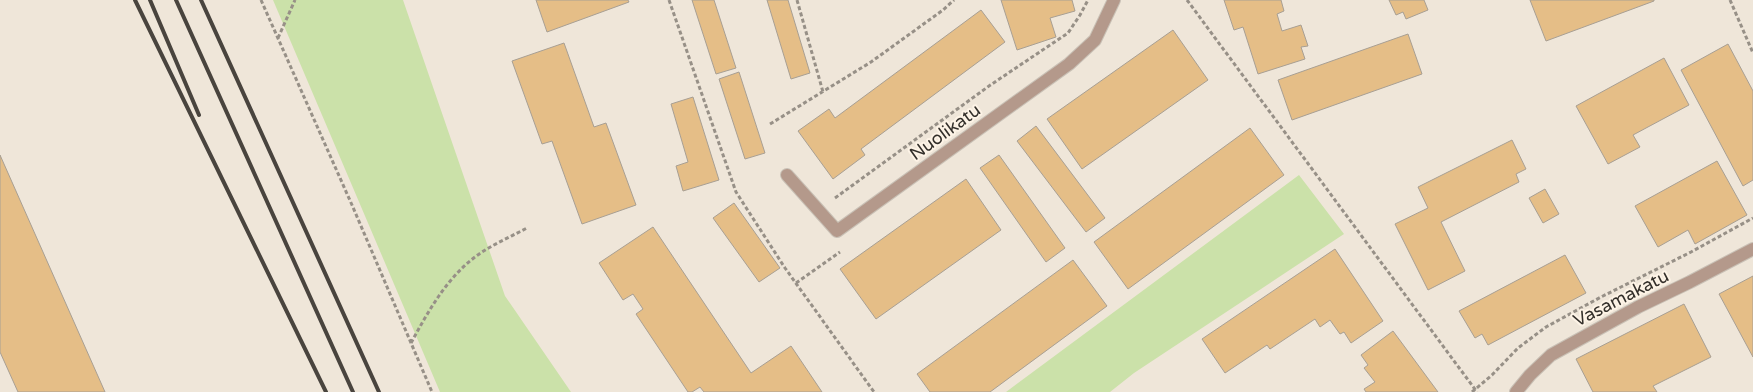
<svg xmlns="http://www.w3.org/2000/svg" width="1753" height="392" font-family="'Varela Round',sans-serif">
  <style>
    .green { fill: #cbe1a9 }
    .building { fill: #e5be87; stroke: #a89f93 }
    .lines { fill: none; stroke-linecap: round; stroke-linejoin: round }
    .minor-casing { stroke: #c9c1b6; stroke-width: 14 }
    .path { stroke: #979087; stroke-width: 3; stroke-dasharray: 4 2.5; stroke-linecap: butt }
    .minor { stroke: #b4998b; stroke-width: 12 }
    .rail { stroke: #49443e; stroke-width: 4 }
    .labels { text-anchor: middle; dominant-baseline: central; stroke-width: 4; stroke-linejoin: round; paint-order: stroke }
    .street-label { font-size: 18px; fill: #332f2a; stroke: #fdf3e6 }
  </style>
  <rect width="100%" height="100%" fill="#efe6d9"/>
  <path class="green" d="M273 0H403L505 296 571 392H440Z
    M1299 175 1344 234 1134 373 1110 392H1006Z"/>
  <path class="building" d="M536 0H628L629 2 547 32Z
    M692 0H714L736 68 716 74Z
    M767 0H788L810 73 791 79Z
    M1001 0H1072L1075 11 1050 18 1056 37 1017 50Z
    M1224 0H1281L1284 11 1277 14 1282 31 1301 25 1308 46 1301 47 1305 59 1258 74 1243 27 1234 30Z
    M1389 0H1424L1428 10 1406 19 1403 12 1396 15Z
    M1530 0H1654V1L1546 41Z
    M981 10 1005 42 861 149 865 155 833 179 798 131 829 109 835 118Z
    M1173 30 1208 80 1082 169 1047 119Z
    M1408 34 1422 74 1292 120 1278 80Z
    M564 43 594 127 606 123 636 205 582 224 552 141 542 144 512 61Z
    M1728 44 1753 91V180L1743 186 1681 70Z
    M1664 58 1689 105 1633 135 1640 147 1608 164 1576 106Z
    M739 72 765 153 745 159 719 79Z
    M693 97 719 180 683 191 676 166 688 162 671 104Z
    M1036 126 1105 218 1086 232 1017 141Z
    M1250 128 1284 175 1128 289 1094 242Z
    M1512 140 1526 169 1516 174 1519 182 1441 222 1465 271 1428 290 1395 224 1428 208 1418 187Z
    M0 155 105 392H18L0 352Z
    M999 155 1065 248 1046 262 980 168Z
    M1717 161 1747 215 1695 244 1688 230 1658 247 1635 206Z
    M966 179 1001 230 876 319 840 269Z
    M1545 189 1559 214 1543 223 1529 198Z
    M734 203 780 268 759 282 713 218Z
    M653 227 751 373 791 346 822 392H704L700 387 692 392H688L636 314 643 309 633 294 623 300 599 263Z
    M1335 249 1383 321 1351 343 1344 332 1340 334 1330 320 1320 327 1315 319 1270 349 1267 345 1225 373 1202 339Z
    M1565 255 1586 293 1488 345 1482 334 1475 338 1459 311Z
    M1073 260 1107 306 990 392H930L917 374Z
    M1753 276V357L1719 294Z
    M1684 304 1711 357 1653 386 1657 392H1593L1576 359Z
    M1393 331 1438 392H1366L1364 389 1375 382 1364 368 1368 365 1361 355Z"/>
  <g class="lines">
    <defs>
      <path id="minor" d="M787 175 837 231 1069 64 1095 40 1114 0
        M1516 392 1530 375 1551 355 1638 307 1690 282 1753 249"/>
    </defs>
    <use href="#minor" class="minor-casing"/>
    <path class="path" d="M261 0 352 205 432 392
      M669 0 736 192 785 268 874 392
      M797 0 823 92
      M1187 0 1477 392
      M1730 0 1753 53
      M278 38 295 0
      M770 124 871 62 943 10 954 0
      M835 198 989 86 1068 33 1080 15 1088 0
      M796 283 840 252
      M411 343C430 308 449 274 482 252 496 243 512 236 527 228
      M1472 392 1492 375 1518 348 1546 327 1601 297 1691 252 1753 218"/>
    <use href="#minor" class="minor"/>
    <path class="rail" d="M135 0 326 392
      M150 0 199 115
      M176 0 353 392
      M201 0 379 392"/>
  </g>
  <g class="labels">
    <g class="street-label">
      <text transform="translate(945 132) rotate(-36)">Nuolikatu</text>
      <text transform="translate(1621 298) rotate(-27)">Vasamakatu</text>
    </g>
  </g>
</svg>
